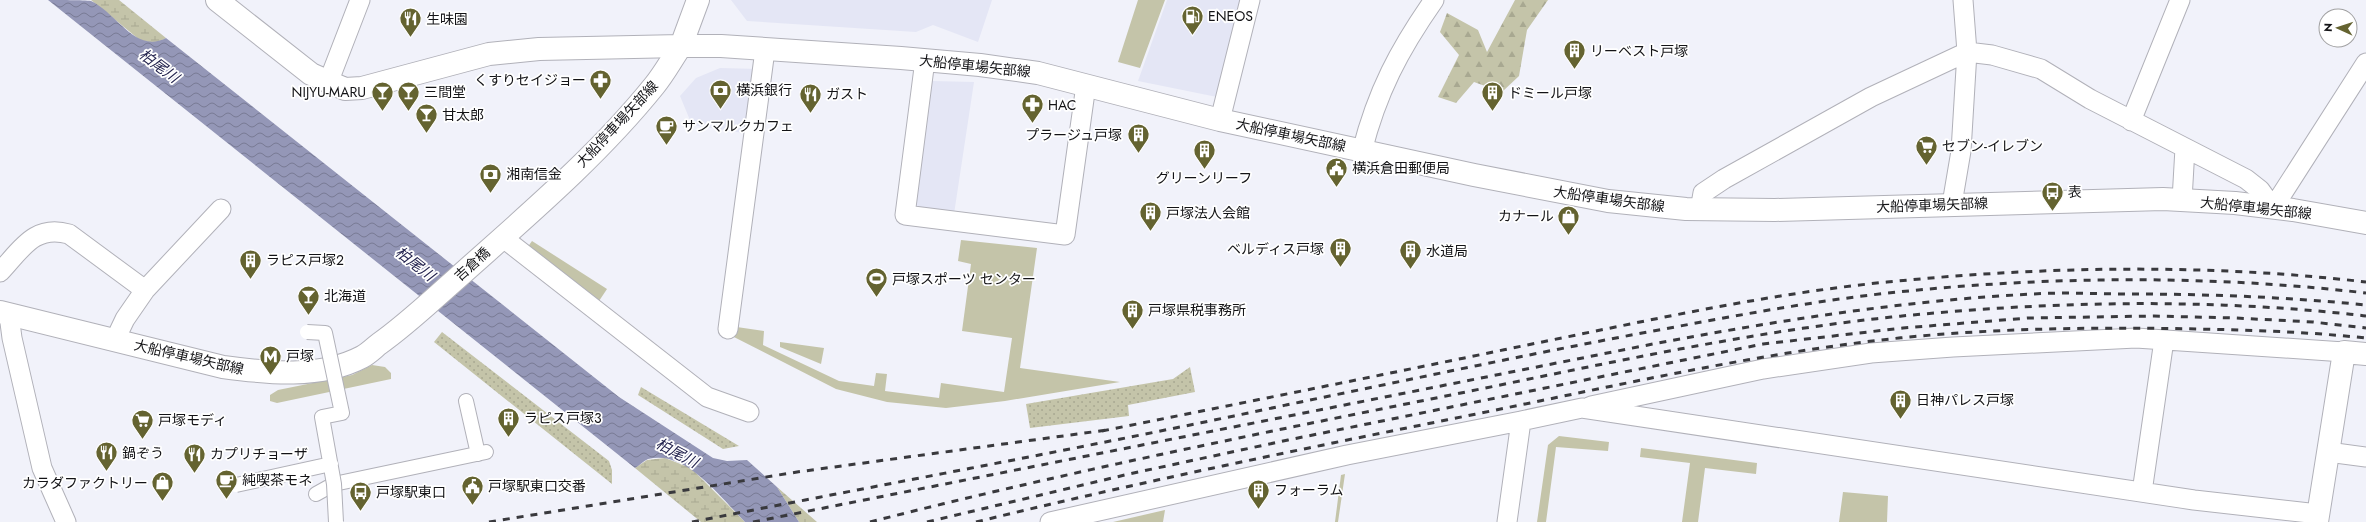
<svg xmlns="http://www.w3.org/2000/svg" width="2366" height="522" font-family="Jost,'Noto Sans JP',sans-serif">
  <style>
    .built { fill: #e4e6f5 }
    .grass { fill: url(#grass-dots) }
    .forest { fill: url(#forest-firs) }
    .wetland { fill: url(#wetland-marsh) }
    .garden { fill: #c4c4a9 }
    .water { fill: url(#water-waves) }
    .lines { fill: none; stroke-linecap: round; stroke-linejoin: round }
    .pedestrian-casing { stroke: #b1b1b9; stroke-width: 16 }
    .minor-casing { stroke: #b1b1b9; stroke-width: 21 }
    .tertiary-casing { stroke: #b1b1b9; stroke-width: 24 }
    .secondary-casing { stroke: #b1b1b9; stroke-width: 24 }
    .pedestrian { stroke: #fff; stroke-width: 14 }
    .minor { stroke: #fff; stroke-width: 19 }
    .tertiary { stroke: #fff; stroke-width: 22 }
    .secondary { stroke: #fff; stroke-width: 22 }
    .rail { stroke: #39393d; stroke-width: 3; stroke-dasharray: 7 7; stroke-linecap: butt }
    .pedestrian-bridge-casing { stroke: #b1b1b9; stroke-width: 16; stroke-linecap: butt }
    .pedestrian-bridge { stroke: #fff; stroke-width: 14 }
    .labels { text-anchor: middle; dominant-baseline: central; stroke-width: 3.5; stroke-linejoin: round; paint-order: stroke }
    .poi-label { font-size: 14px; fill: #131316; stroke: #fff; text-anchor: start }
    .street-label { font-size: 14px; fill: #131316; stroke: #fff }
    .water-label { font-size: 15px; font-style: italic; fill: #23234e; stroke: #fff }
  </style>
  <defs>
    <pattern id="grass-dots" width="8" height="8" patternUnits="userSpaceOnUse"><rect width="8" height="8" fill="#c4c4a9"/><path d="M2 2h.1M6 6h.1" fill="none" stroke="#a8a891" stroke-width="1.8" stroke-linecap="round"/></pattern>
    <pattern id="forest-firs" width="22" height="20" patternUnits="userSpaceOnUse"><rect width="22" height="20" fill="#c4c4a9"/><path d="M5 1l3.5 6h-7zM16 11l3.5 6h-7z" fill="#a8a891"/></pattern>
    <pattern id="wetland-marsh" width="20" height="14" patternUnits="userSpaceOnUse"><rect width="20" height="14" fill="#c4c4a9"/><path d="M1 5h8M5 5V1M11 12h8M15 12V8" fill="none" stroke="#a8a891"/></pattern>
    <pattern id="water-waves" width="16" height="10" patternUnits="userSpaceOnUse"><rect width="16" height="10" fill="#9497b7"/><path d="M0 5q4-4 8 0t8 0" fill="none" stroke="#787a94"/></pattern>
  </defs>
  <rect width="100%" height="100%" fill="#f1f2fa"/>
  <path class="built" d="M731 0H992L978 42 933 25 916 32 747 21Z
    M1167 0H1241L1217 97 1138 81Z
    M720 68 759 69 750 134 692 125 680 96 696 78Z
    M932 81 974 82 954 214 915 209 927 85Z"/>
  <path class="grass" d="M442 332 609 461 612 470V484L434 342Z
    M1190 367 1195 392 1128 405 1129 416 1030 428 1026 404 1173 379Z
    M641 387 739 446 723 449 638 395Z"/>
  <path class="forest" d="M1515 0H1548L1527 30 1519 76 1502 92 1474 82 1456 103 1438 97 1459 55 1440 32 1447 13 1478 30 1487 52Z"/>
  <path class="wetland" d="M91 0H119L166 38 157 43 141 41Z
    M665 458 691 468 745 522H701L635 468 647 460Z
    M777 487 817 522H799Z"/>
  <path class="garden" d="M1138 0H1165L1140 68 1118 62Z
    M961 240 1037 248 1020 368 1120 382 1005 401 946 408 887 402 836 389 730 335V326L764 331 763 345 839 381 874 386 876 373 887 374 885 391 939 398 941 383 1004 392 1012 338 962 331 971 264 958 261Z
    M532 241 607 289 597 304 527 248Z
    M780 342 824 348 821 364 780 347Z
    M372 365 385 367 391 373V379L277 403 270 401V395L278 390 352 375Z
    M1559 436 1609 442 1608 451 1556 447 1546 522H1537L1548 445Z
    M1641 448 1757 463 1756 474 1705 468 1698 522H1682L1690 463 1640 457Z
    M1345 474 1338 522H1335L1341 475Z
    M1843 492 1888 496 1887 522H1839Z
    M1165 510 1163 522H1113Z"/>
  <path class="water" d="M48 0C57 0 84 0 91 1 117 13 135 54 166 38L619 397 713 458 727 461 747 460 777 487 799 522H745C721 498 686 449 648 459 643 461 639 466 635 468Z"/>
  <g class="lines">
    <defs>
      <path id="pedestrian" d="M466 401 478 454
        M316 494 334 484 486 452"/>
      <path id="minor" d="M925 60 905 215 1065 235 1086 85
        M328 83 360 0
        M1220 120 1250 0
        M2131 121 2180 0
        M1362 151C1377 92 1399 50 1434 0
        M2182 200 2185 148
        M1952 204 1961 151 1967 52 1963 0
        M1700 210 1703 193 1724 179 1871 97 1967 52 1992 55 2041 69 2090 99 2246 179 2260 190 2273 208 2366 63
        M502 237 707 397 749 412
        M0 272C21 250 34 224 69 234L145 290
        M9 315 12 338 42 468 66 522
        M728 329 765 50
        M115 340 125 319 145 290 221 209
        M1591 406 1763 369 1871 353 1953 347 2136 338 2344 352
        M2328 452 2366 457
        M2142 492 2164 340
        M1050 522 1347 455 1521 421
        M1507 522 1521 421 1582 408 2194 500 2318 514"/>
      <path id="tertiary" d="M217 0 311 74 345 89 362 88 489 54 539 49 681 46 698 0
        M2317 522 2344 352 2366 354"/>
      <path id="secondary" d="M0 312 223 367C267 373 320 379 362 357 368 354 374 348 379 344 406 325 430 302 455 280 523 219 596 158 654 86 664 74 672 59 681 46H721L901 58 980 65 1038 73 1220 120 1474 175 1608 201 1686 209 1775 210 2163 199 2235 203 2293 210 2366 223"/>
    </defs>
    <use href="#pedestrian" class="pedestrian-casing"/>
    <use href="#minor" class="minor-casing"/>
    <use href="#tertiary" class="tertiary-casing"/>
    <use href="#secondary" class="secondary-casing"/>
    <use href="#pedestrian" class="pedestrian"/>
    <use href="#minor" class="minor"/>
    <use href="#tertiary" class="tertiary"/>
    <use href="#secondary" class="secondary"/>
    <path class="rail" d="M1102 431C1247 402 1392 373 1537 343 1656 319 1776 292 1898 281 2052 266 2212 264 2366 282
      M489 522 797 472 1107 430
      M692 522C890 483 1089 447 1286 405 1403 381 1520 356 1637 334 1724 318 1810 301 1898 292 2052 276 2212 275 2366 293
      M753 522 1658 343C1782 320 1908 300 2034 294 2065 292 2096 294 2127 294 2207 294 2287 297 2366 305
      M870 522C1062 473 1256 434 1451 395 1600 365 1750 331 1902 316 2055 301 2212 298 2366 316
      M927 522 1129 474 1288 440 1763 344 1903 328 2028 318 2154 316 2236 318 2313 322 2366 328
      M976 522C1143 481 1312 447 1481 413 1620 385 1758 353 1899 338 1998 328 2098 327 2196 329 2253 330 2309 332 2366 338"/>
    <defs>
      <path id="pedestrian-bridge" d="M307 332 325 333 342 413 322 417 334 484 336 522
        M236 485 331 464"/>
    </defs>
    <use href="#pedestrian-bridge" class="pedestrian-bridge-casing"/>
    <use href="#pedestrian-bridge" class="pedestrian-bridge"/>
  </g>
  <defs>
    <symbol id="fuel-pin" viewBox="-11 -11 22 30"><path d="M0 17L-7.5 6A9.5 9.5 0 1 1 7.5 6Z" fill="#646330" stroke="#fff"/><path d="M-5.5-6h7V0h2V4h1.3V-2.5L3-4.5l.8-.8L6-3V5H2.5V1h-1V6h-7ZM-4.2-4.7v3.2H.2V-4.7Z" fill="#fff"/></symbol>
    <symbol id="restaurant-pin" viewBox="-11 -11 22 30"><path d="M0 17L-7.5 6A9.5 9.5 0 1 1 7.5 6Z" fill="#646330" stroke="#fff"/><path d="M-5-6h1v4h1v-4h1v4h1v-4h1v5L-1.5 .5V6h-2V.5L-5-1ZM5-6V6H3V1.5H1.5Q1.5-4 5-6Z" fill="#fff"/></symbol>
    <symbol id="building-pin" viewBox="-11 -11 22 30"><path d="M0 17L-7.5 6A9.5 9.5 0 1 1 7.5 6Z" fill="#646330" stroke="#fff"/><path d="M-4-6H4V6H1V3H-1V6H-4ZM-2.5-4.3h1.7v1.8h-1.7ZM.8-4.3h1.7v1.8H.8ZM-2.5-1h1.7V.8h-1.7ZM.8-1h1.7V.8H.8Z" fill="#fff"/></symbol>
    <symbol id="pharmacy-pin" viewBox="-11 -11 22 30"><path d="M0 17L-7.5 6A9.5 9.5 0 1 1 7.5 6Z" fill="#646330" stroke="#fff"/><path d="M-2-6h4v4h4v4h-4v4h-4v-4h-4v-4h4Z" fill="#fff"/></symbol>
    <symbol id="bank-pin" viewBox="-11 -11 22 30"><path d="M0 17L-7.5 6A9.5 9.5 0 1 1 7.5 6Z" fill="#646330" stroke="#fff"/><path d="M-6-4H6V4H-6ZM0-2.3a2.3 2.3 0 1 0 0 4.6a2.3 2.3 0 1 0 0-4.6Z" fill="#fff"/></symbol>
    <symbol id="bar-pin" viewBox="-11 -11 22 30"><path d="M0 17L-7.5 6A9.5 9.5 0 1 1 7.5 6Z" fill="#646330" stroke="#fff"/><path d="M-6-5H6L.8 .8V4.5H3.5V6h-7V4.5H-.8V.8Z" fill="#fff"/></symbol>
    <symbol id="cafe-pin" viewBox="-11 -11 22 30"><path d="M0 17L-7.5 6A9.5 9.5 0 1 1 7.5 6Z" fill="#646330" stroke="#fff"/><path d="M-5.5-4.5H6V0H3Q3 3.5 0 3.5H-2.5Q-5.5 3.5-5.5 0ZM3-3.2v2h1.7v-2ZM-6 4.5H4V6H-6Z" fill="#fff"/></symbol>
    <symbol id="supermarket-pin" viewBox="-11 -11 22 30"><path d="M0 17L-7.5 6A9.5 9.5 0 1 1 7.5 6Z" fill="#646330" stroke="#fff"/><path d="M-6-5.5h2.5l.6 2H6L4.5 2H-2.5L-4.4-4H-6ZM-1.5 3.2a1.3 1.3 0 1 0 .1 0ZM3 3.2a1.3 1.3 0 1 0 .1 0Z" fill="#fff"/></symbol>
    <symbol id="civic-pin" viewBox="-11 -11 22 30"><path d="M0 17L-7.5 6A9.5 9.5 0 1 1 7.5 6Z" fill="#646330" stroke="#fff"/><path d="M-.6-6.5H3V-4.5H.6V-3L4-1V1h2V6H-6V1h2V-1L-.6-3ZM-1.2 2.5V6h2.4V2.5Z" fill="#fff"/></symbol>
    <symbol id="bus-pin" viewBox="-11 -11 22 30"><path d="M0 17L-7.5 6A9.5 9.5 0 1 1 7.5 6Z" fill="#646330" stroke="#fff"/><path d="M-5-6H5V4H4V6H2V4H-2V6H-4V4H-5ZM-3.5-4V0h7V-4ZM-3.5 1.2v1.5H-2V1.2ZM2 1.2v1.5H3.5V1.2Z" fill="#fff"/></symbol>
    <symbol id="shop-pin" viewBox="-11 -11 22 30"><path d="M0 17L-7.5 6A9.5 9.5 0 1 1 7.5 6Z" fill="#646330" stroke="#fff"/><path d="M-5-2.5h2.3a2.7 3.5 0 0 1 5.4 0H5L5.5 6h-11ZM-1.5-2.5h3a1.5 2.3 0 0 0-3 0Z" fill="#fff"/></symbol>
    <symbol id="stadium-pin" viewBox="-11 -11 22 30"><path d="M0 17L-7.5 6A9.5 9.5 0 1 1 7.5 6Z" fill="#646330" stroke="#fff"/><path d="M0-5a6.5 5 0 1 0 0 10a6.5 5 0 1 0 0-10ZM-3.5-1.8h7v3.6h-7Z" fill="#fff"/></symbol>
    <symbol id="metro-pin" viewBox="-11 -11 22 30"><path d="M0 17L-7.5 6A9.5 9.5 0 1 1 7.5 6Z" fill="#646330" stroke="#fff"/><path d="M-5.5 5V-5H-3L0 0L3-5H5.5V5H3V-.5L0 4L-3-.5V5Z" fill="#fff"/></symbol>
  </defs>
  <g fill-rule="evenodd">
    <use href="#fuel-pin" x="1180" y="4" width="25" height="34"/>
    <use href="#restaurant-pin" x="398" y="6" width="25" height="34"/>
    <use href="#building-pin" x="1562" y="38" width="25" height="34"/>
    <use href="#pharmacy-pin" x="588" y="68" width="25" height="34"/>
    <use href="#bank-pin" x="708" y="78" width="25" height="34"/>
    <use href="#bar-pin" x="370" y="80" width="25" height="34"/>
    <use href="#bar-pin" x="396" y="80" width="25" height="34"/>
    <use href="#building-pin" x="1480" y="80" width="25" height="34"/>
    <use href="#restaurant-pin" x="798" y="82" width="25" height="34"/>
    <use href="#pharmacy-pin" x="1020" y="92" width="25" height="34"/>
    <use href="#bar-pin" x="414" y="102" width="25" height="34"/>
    <use href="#cafe-pin" x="654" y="114" width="25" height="34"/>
    <use href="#building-pin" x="1126" y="122" width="25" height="34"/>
    <use href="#supermarket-pin" x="1914" y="134" width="25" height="34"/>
    <use href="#building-pin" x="1192" y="138" width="25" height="34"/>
    <use href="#civic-pin" x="1324" y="156" width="25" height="34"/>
    <use href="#bank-pin" x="478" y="162" width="25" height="34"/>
    <use href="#bus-pin" x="2040" y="180" width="25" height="34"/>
    <use href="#building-pin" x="1138" y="200" width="25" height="34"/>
    <use href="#shop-pin" x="1556" y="204" width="25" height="34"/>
    <use href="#building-pin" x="1328" y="236" width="25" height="34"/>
    <use href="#building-pin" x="1398" y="238" width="25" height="34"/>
    <use href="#building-pin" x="238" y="248" width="25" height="34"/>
    <use href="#stadium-pin" x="864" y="266" width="25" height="34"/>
    <use href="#bar-pin" x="296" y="284" width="25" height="34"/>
    <use href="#building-pin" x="1120" y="298" width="25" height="34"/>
    <use href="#metro-pin" x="258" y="344" width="25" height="34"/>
    <use href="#building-pin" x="1888" y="388" width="25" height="34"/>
    <use href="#building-pin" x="496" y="406" width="25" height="34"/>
    <use href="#supermarket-pin" x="130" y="408" width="25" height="34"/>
    <use href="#restaurant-pin" x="94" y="440" width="25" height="34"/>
    <use href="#restaurant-pin" x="182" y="442" width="25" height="34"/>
    <use href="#cafe-pin" x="214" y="468" width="25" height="34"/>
    <use href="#shop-pin" x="150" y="470" width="25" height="34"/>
    <use href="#civic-pin" x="460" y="474" width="25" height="34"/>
    <use href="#building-pin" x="1246" y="478" width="25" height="34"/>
    <use href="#bus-pin" x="348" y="480" width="25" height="34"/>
  </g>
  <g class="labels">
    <g class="poi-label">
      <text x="1208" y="16">ENEOS</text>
      <text x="426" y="19">生味園</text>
      <text x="1590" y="51">リーベスト戸塚</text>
      <text x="586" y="80" text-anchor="end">くすりセイジョー</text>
      <text x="736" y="90">横浜銀行</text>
      <text x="366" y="92" text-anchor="end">NIJYU-MARU</text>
      <text x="424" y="92">三間堂</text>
      <text x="1508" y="93">ドミール戸塚</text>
      <text x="826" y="94">ガスト</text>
      <text x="1048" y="105">HAC</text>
      <text x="442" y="115">甘太郎</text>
      <text x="682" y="126">サンマルクカフェ</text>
      <text x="1122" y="135" text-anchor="end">プラージュ戸塚</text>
      <text x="1942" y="146">セブン-イレブン</text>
      <text x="1352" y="168">横浜倉田郵便局</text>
      <text x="506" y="174">湘南信金</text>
      <text x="1204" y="178" text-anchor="middle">グリーンリーフ</text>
      <text x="2068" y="192">表</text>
      <text x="1166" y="213">戸塚法人会館</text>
      <text x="1554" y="216" text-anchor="end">カナール</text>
      <text x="1324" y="249" text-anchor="end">ベルディス戸塚</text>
      <text x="1426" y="251">水道局</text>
      <text x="266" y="260">ラピス戸塚2</text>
      <text x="892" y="279">戸塚スポーツ センター</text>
      <text x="324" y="296">北海道</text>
      <text x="1148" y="310">戸塚県税事務所</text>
      <text x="286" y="356">戸塚</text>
      <text x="1916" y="400">日神パレス戸塚</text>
      <text x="524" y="418">ラピス戸塚3</text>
      <text x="158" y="420">戸塚モディ</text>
      <text x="122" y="453">鍋ぞう</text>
      <text x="210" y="454">カプリチョーザ</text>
      <text x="242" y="480">純喫茶モネ</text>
      <text x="148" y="483" text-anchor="end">カラダファクトリー</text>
      <text x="488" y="486">戸塚駅東口交番</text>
      <text x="1274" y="490">フォーラム</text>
      <text x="376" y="492">戸塚駅東口</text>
    </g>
    <g class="street-label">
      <text transform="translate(975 66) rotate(6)">大船停車場矢部線</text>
      <text transform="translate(617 124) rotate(-47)">大船停車場矢部線</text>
      <text transform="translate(1291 135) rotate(12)">大船停車場矢部線</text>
      <text transform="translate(1609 199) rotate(8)">大船停車場矢部線</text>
      <text transform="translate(1932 205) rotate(-2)">大船停車場矢部線</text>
      <text transform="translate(2256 208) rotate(6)">大船停車場矢部線</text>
      <text transform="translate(472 264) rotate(-42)">吉倉橋</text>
      <text transform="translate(189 357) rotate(13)">大船停車場矢部線</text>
    </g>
    <g class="water-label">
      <text transform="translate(159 66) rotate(37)">柏尾川</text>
      <text transform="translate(415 264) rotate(38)">柏尾川</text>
      <text transform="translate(677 453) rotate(28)">柏尾川</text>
    </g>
  </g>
  <g transform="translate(2338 28) rotate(273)"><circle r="19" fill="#ffffff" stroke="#a1a1a2"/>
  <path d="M0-3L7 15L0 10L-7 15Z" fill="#646330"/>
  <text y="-6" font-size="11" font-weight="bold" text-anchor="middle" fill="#131316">N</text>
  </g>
</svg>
